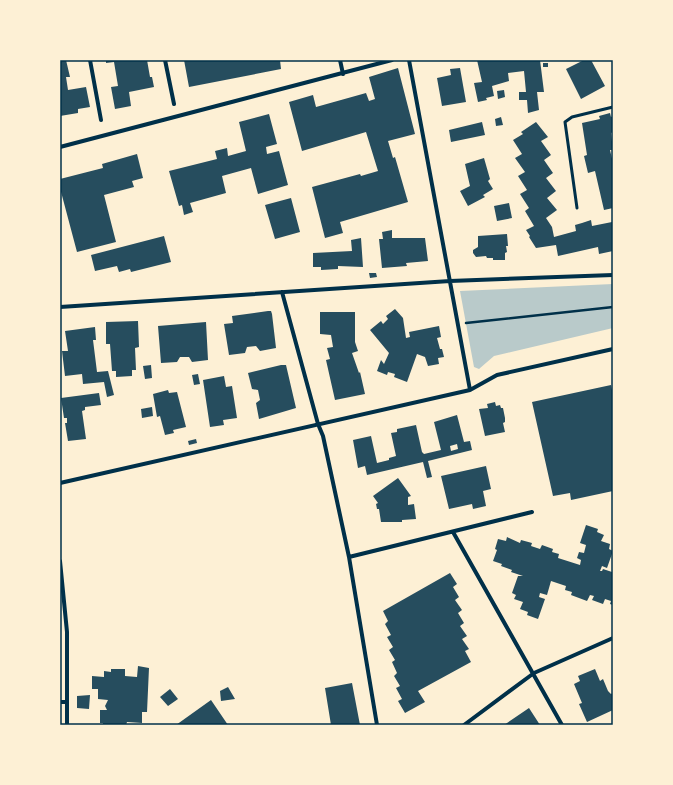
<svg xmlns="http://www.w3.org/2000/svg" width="673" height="785" font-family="'IBM Plex Sans',sans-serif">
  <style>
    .green { fill: #b9caca }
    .building { fill: #264d5e; fill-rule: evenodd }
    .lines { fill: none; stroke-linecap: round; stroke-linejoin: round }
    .path { stroke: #003049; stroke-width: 2.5 }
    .service { stroke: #003049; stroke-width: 3 }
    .minor { stroke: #003049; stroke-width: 4 }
    .neatline { fill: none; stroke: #003049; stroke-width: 1.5 }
  </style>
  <rect width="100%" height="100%" fill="#fdf0d5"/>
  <path class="green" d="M613 284V328L494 356 479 369 474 367 460 291Z"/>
  <path class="building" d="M60 60H66L70 77H66L68 90 86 87 90 107 78 109V113L60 116Z
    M106 60H147L150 77H152L154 87 129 92 131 106 115 109 111 87 118 86 114 62 106 63Z
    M184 60H280L281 69 189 87Z
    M477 60H540L544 92H537L539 110 528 113 527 100H519V92H526L524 71 508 73 509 81 492 86 494 96 486 98 487 100 478 102 474 83 482 82Z
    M584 60H591L605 86 581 99 566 69Z
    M543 63H548V67H543Z
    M398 68 415 134 388 141 393 158 395 157 408 202 340 222 343 233 325 238 312 187 360 174 361 176 378 171 366 132 302 151 289 102 313 95 316 107 366 93 369 101 375 99 369 77Z
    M460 68 466 102 442 106 437 78 451 75 450 69Z
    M504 90 505 97 498 99 497 91Z
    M610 113 611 117 613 116V132L611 133 613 150H610L613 163V208L604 210 595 171 588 173 584 156 587 155 582 123 600 119 599 116Z
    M269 114 277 144 266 147 267 154 279 151 288 185 258 194 251 168 222 176 226 193 190 203 193 212 184 215 182 205 179 206 169 171 217 159 215 151 227 148 228 156 246 151 239 122Z
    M501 117 503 125 496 126 495 119Z
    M482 122 485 135 451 142 449 130Z
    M536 122 548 137 541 141 551 155 544 160 553 173 546 178 556 191 547 198 557 210 546 218 552 227 554 237 576 231 575 225 582 223 591 220 592 226 612 222 613 251 599 254 598 247 558 256 556 245 536 248 529 237 530 236 526 230 534 226 525 211 529 208 520 194 527 190 518 176 525 172 515 158 522 154 513 140 523 134 521 132Z
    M137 154 143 178 132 181 134 187 104 195 116 242 77 252 60 188V179L103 168 102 164Z
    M484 158 490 179 488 181 493 189 483 195 485 197 468 206 460 191 470 186 465 164Z
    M291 198 300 232 275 239 265 205Z
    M509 203 512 218 497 221 494 206Z
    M392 230V238H425L428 261 406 263 407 266 382 268 379 239H383L382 232Z
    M507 234 508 246H506L507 252 505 253V260H493V258H487L486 256 476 257 473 253V250L478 247V236Z
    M164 236 171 262 131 272 130 269 119 272 117 266 95 271 91 255Z
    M361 238 363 267 338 266V269L321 270V267H313V253L352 251 351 240Z
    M369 273H376L377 277 370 278Z
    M395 309 403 318 406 338 410 337 409 332 439 326 441 337 437 338 440 349H442L444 357 438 358 439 364 428 366 425 357 417 354 407 382 394 377 395 374 388 372 387 375 377 371 381 360 384 364 389 353 370 330 381 321 383 324 388 319 386 316Z
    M268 311H271L272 314 276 348 260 351 256 346 247 347 245 353 229 355 224 324 233 323 232 316Z
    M320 312H355V342L358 351 352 353 359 373 360 372 365 394 335 400 326 360 330 359 327 348 333 347 331 335 320 334Z
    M138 321 139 347 135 348 136 370H132V376L116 377V371H112L110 344H106V322Z
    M206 322 208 360 192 362 189 357H180L177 362 161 363 158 326Z
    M95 327 96 340H93L97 372 108 371 114 395 107 397 104 382 83 384 82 374 65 376 62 351H68L65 331Z
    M151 365 152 378 145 379 143 366Z
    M281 365H286L296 408 259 419 256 403 260 400 258 390 252 389 248 373Z
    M198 374 200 384 194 385 192 375Z
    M224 376 226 387 232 386 237 418 223 420 224 425 210 427 203 380Z
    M611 385 613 395V491L571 500 570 493 553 496 532 402Z
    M168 390 169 393 177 392 186 427 173 430 174 433 165 435 160 416 157 417 153 394Z
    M99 393 101 405 85 407V410L82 411 86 439 68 441 65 423H67V418H64L61 398Z
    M495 402 496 406 500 405 501 408H503L505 418V422L503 423 505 432 485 436 479 409 488 408 487 404Z
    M152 407 153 416 142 418 141 409Z
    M457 415 464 442 470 441 472 450 428 461 432 477 427 478 423 462 367 475 365 466 358 468 353 440 371 436 377 463 389 460V458L396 456 391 433 397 432V429L416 425 422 452 424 454 441 450 434 422ZM457 444 458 449 451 451 450 446Z
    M196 439 197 443 189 445 188 441Z
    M486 466 491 489 483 491 486 506 473 509 472 504 449 509 441 476Z
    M398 478 411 496 408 497V505L414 504 416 519 402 520V522H381L379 509H377L376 504 378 503 373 496Z
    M586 525 598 529 597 532 604 535 601 541 610 544 609 549 613 551 607 568 602 566 600 571H602L603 569 612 572 613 605 610 604 611 601 605 599 603 604 592 600 594 596 590 595 587 601 571 595 572 592 565 590 566 586 551 581 547 595 540 593 539 597 545 599 538 619 527 615 528 612 520 609 523 602 514 599 516 595 512 593 518 576H523L511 572 512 570 501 566 502 564 493 561 497 550 495 549 498 539 506 541 507 537 520 543 521 540 532 543 531 546 540 549 542 545 553 549 552 552 559 554 558 558 580 565 581 560 577 558 579 552 584 553 586 545 580 543Z
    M450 573 457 584 453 587 459 597 455 600 462 610 458 613 464 623 460 626 467 636 462 639 469 649 465 651 471 662 418 691 425 702 405 713 398 701 402 699 396 688 400 686 394 676 397 673 392 662 395 660 389 650 393 647 387 637 391 635 385 624 388 621 383 611Z
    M138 666 149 668 147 712H142V723L127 722 126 725H103V723H100V710H107L105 706 108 700 98 699V689H92V676L104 677V671L111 672V669H125V676L137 677Z
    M595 669 600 681 603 679 608 691 611 694 613 693V710L587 722 579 704 582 703 574 684 580 681 578 676Z
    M352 683 360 725H331L325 688Z
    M228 687 235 699 221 701 220 691Z
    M170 689 178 699 168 706 160 697Z
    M90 695 89 709 77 708V696Z
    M211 700 228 725H176Z
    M529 708 540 725H504Z"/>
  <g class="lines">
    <path class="path" d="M466 323 613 307"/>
    <path class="service" d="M577 208 565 122 572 117 613 107"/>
    <path class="minor" d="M90 60 101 120
      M165 60 174 104
      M340 60 343 74
      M409 60 470 390
      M60 147 392 60
      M282 292 318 424 323 436 349 557 377 725
      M60 307 450 281 613 275
      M60 483 470 390 497 375 613 349
      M453 532 562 725
      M349 557 532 512
      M60 561 67 632V725
      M60 702H67
      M464 725 534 673 613 638"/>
  </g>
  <rect width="673" height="785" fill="none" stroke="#fdf0d5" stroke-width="122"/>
  <rect x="61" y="61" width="551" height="663" class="neatline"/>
</svg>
